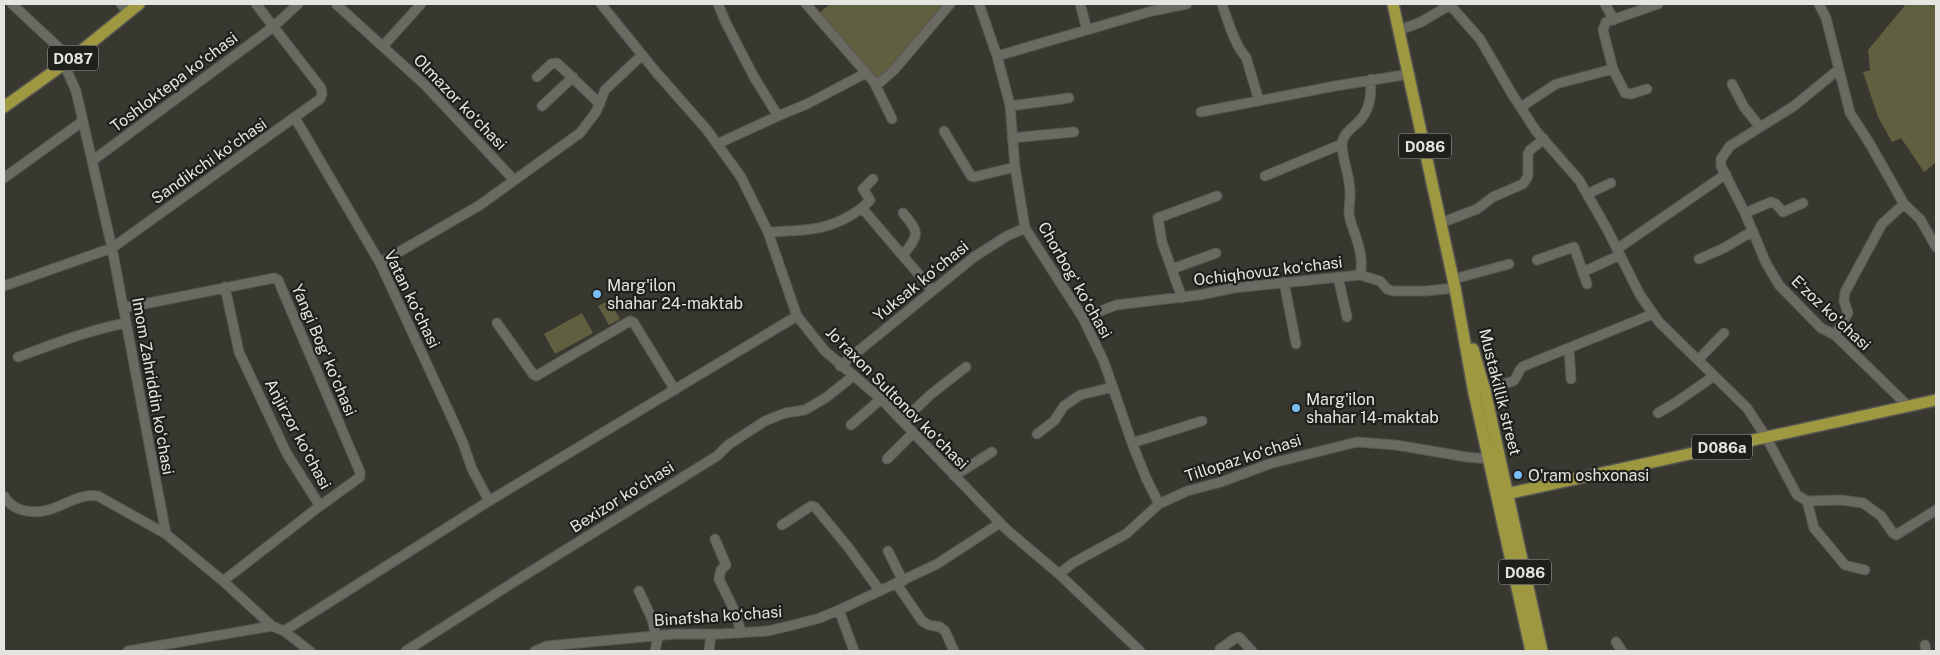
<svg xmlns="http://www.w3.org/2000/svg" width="1940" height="655" font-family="'Public Sans',sans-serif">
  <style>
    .green { fill: #605f3f }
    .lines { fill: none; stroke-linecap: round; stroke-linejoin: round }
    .minor-casing { stroke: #575651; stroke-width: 11 }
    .major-casing { stroke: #575651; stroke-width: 14 }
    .minor { stroke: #6a6962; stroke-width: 9 }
    .major { stroke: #9e9840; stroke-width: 11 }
    .poi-dot { fill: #7abef8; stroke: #1f1f1c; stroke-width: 2 }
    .labels { text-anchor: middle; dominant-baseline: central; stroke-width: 4.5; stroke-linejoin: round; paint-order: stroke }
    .shield { fill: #1f1f1c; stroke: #aaaaa5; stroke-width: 1 }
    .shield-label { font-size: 15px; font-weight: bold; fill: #e5e5e0 }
    .street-label { font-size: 16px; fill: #e5e5e0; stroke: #1f1f1c }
    .poi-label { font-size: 16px; fill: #e5e5e0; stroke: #1f1f1c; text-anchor: start }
  </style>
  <rect width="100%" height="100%" fill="#383831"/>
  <path class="green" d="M830 4H946L878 82 819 13Z
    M1906 4H1936V165L1935 163 1924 172 1901 138 1892 142 1878 117 1863 72 1870 70 1868 50Z
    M609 300 620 319 609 325 598 306Z
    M582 313 593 333 555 354 544 334Z"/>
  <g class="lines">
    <defs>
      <path id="minor" d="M12 4 71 59
        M121 4 129 12
        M336 4 425 85 514 180
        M601 4 656 72 707 130 741 177 768 232 797 316 825 351 881 399 1006 529 1059 574 1140 651
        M718 4 726 23 754 77 778 116
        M806 4 874 82 892 119
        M979 4 997 56 1010 105 1015 167 1025 228 1083 318 1104 362 1132 443 1146 478 1159 504
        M1080 4 1087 30
        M1222 4C1227 18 1235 47 1246 57L1259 101
        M1605 4 1614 20
        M1819 4 1826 18 1850 113 1870 144 1904 204 1920 219 1936 247
        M1450 5 1480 39 1512 94 1536 131 1579 180 1607 229 1640 295 1659 322 1747 408 1766 437 1797 495 1807 501 1841 500 1863 503 1881 516 1893 533 1896 535 1936 510
        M1400 30 1421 22 1450 5
        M383 46 421 4
        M997 56 1152 11 1187 4
        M64 64 76 91 112 248 166 534 223 581 272 626 284 631 310 651
        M1613 69 1625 93 1631 94 1647 89
        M1839 69 1794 106 1730 146 1721 159V166L1745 213 1766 263 1779 285 1821 328 1835 335 1908 406
        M537 77 551 64 557 63 600 104
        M1732 84 1744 107 1760 127
        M876 86 894 70 950 4
        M542 106 573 77
        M1010 106 1069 98
        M1521 107 1556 84 1613 69 1603 30 1606 22 1658 4
        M1201 112 1335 86 1410 74
        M295 118 380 263 451 416 463 443 472 469 489 501
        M944 131 971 176 974 177 1015 167
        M1012 138 1074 132
        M717 144 778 116 807 104 866 73
        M92 161 273 27 298 4
        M1265 176 1342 144
        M4 178 83 121
        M1587 194 1611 183
        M862 208 870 200 863 189 873 179
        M1745 213 1771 202 1776 204 1783 212 1803 203
        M1441 223 1477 209 1493 197 1523 184 1528 176V154L1530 150 1544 139
        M768 232C807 230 829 232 862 208L932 290
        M1617 249 1726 174
        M903 255C919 235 920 233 903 213
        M1699 259 1724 248 1753 231
        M1537 260 1574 247 1587 284
        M380 263 480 205 580 133 596 112 605 90 642 55
        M1172 269 1216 253
        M1583 272 1620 255
        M1360 275C1365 255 1355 237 1350 219 1347 209 1351 201 1350 192 1350 177 1343 162 1342 146 1342 132 1354 128 1361 119 1371 107 1371 93 1371 79
        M1338 277 1347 317
        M1454 279 1509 264
        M1284 282 1296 344
        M4 286 112 248 320 99 322 94 321 88 256 4
        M1182 298 1162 242 1158 218 1217 196
        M124 308 274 278 278 280 360 472V477L320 506
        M1083 318 1116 305 1199 295 1234 288 1360 275 1380 281 1387 289 1393 291H1425L1455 288
        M497 323 533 374 536 376 630 321 634 323 675 390
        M1835 335 1848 313 1844 301 1845 292 1882 224 1904 204
        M1569 349 1571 379
        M18 357C54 344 89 330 126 323
        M1698 360 1724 333
        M840 366 974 257 1007 236 1025 228
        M1479 392 1513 381C1519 377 1517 369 1524 366L1653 314
        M1658 413 1675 403 1714 376
        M903 421 930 395 966 367
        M851 425 881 399
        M1037 434 1054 421 1064 406 1080 395 1113 387
        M1132 443 1202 421
        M887 459 913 433
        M954 476 992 452
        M4 496C8 503 14 508 22 510 54 519 71 492 98 496L166 534
        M1807 501 1814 528 1845 565 1865 570
        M782 525 811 506 815 507 848 547 880 591
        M715 539 726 565 721 570 719 579 735 612 741 632
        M888 551 903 581
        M1059 574 1073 563 1126 534 1159 504 1187 491 1221 482 1269 464 1357 442 1396 445 1467 457 1489 459
        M223 581 320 506 287 454 239 352 225 287
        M896 583 922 621 929 625 940 627 945 631 954 651
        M639 591 652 619 656 636
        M839 610 854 651
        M284 631 489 501 797 316
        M1616 642 1622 651
        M1925 645 1926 651
        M1220 649 1234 639 1239 637 1252 651
        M128 651 272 626
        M406 651 517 580 717 456 728 445 765 421 785 413 805 410 827 397 853 376
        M535 651 547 646 675 634H720L768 631 793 625 820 618 839 610 937 564 1000 523
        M655 651 658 636
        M709 651 711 634"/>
      <path id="major" d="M1393 4 1455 288 1474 393 1531 651
        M4 107 71 59 139 4
        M1473 349 1485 391 1542 651
        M1497 496 1936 400"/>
    </defs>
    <use href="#minor" class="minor-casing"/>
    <use href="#major" class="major-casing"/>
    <use href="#minor" class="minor"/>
    <use href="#major" class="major"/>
  </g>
  <g class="poi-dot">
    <circle cx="597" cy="294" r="5"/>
    <circle cx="1296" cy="408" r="5"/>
    <circle cx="1518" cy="475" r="5"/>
  </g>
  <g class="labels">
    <g class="shield">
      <rect x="48" y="45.5" width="50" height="25" rx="4"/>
      <rect x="1399" y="133.5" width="52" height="25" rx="4"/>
      <rect x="1692" y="434.5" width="60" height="25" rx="4"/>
      <rect x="1499" y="559.5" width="52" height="25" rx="4"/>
    </g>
    <g class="shield-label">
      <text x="73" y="58">D087</text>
      <text x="1425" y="146">D086</text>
      <text x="1722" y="447">D086a</text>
      <text x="1525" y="572">D086</text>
    </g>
    <g class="street-label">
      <text transform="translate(174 82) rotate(-37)">Toshloktepa koʻchasi</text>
      <text transform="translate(460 102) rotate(46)">Olmazor koʻchasi</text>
      <text transform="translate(209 161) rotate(-35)">Sandikchi koʻchasi</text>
      <text transform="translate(1268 271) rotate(-7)">Ochiqhovuz koʻchasi</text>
      <text transform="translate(1075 280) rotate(60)">Chorbogʻ koʻchasi</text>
      <text transform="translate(921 281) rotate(-39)">Yuksak koʻchasi</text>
      <text transform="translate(412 299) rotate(64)">Vatan koʻchasi</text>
      <text transform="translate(1831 313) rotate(43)">Eʻzoz koʻchasi</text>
      <text transform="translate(324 350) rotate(67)">Yangi Bogʻ koʻchasi</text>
      <text transform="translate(153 386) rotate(80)">Imom Zahriddin koʻchasi</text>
      <text transform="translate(1500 392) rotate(76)">Mustakillik street</text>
      <text transform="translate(897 398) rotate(45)">Joʻraxon Sultonov koʻchasi</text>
      <text transform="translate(298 434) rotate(62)">Anjirzor koʻchasi</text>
      <text transform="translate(1243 458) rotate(-18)">Tillopaz koʻchasi</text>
      <text transform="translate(622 497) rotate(-32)">Bexizor koʻchasi</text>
      <text transform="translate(718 616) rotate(-4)">Binafsha koʻchasi</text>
    </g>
    <g class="poi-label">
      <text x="607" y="285">Marg'ilon<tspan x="607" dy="18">shahar 24-maktab</tspan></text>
      <text x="1306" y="399">Marg'ilon<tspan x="1306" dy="18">shahar 14-maktab</tspan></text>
      <text x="1528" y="475">O'ram oshxonasi</text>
    </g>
  </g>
  <rect width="1940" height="655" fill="none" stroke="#e5e5e0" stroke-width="10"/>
</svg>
